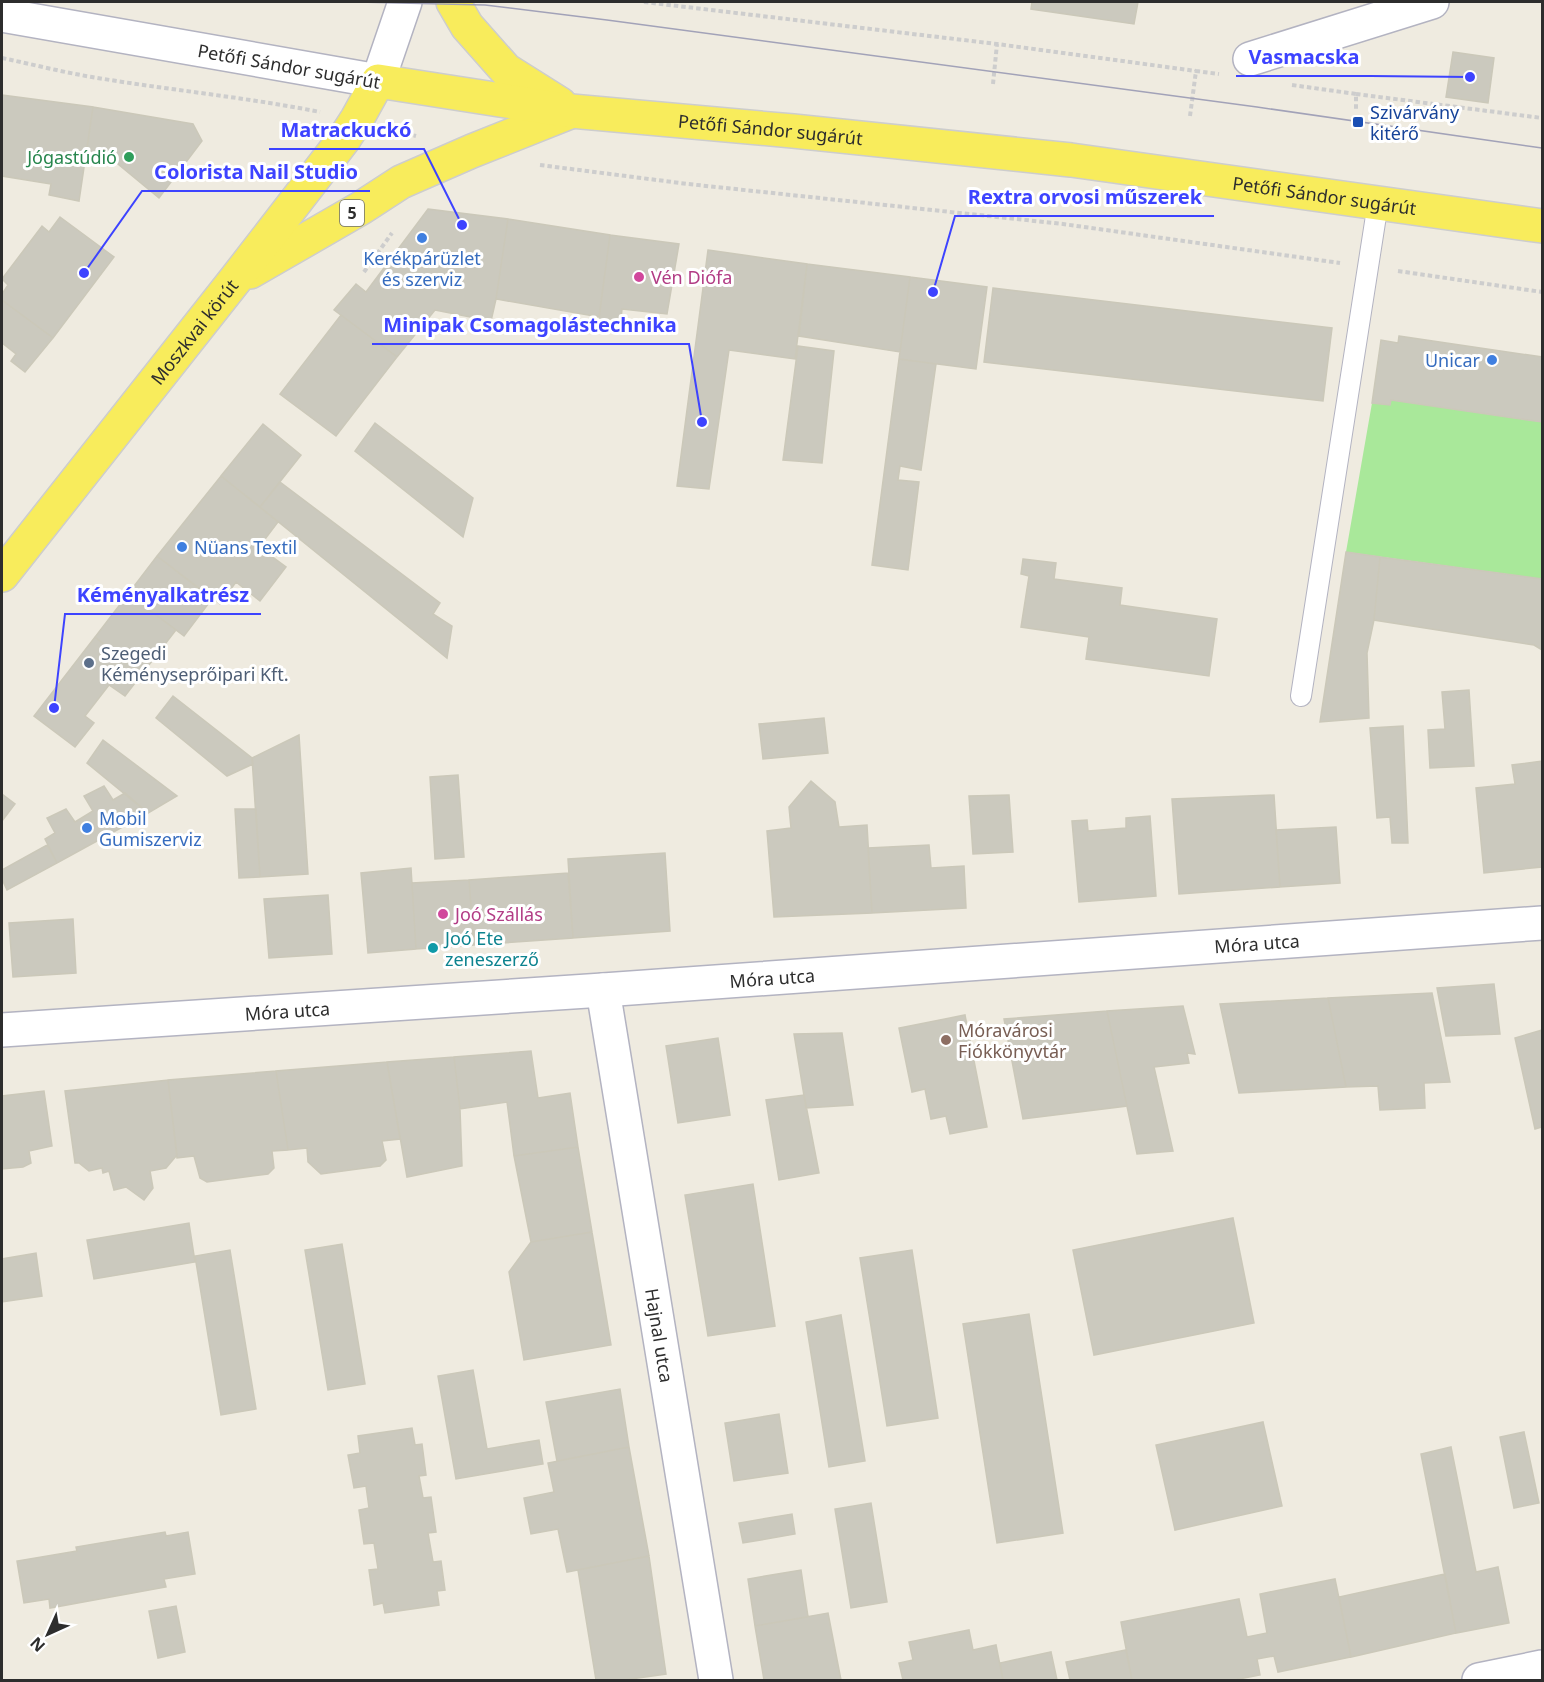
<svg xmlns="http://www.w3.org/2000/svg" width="1544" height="1682" font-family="'Noto Sans',sans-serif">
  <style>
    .green { fill: #a9e89a }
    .building { fill: #cbc9be; stroke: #cbc8b9; stroke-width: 1.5 }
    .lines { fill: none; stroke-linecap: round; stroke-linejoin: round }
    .service-casing { stroke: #b3b3c1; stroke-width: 22 }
    .minor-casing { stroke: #b3b3c1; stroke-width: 36 }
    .tertiary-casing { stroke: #b3b3c1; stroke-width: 36 }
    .primary-casing { stroke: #cdcdcd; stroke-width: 36 }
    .path { stroke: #cdcdcd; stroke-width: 4; stroke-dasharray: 4.5 3; stroke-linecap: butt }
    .service { stroke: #fff; stroke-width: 20 }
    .minor { stroke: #fff; stroke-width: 33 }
    .tertiary { stroke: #fff; stroke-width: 33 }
    .primary { stroke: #f8ec5c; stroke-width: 33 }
    .tram { stroke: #a2a2b8; stroke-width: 1.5 }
    .transit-dot { fill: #1a4fb4; stroke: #fff; stroke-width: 2 }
    .leisure-dot { fill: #2e9e5b; stroke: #fff; stroke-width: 2 }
    .shop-dot { fill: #3f7fe0; stroke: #fff; stroke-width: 2 }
    .hotel-dot { fill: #d1479c; stroke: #fff; stroke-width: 2 }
    .service-dot { fill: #5c6f8a; stroke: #fff; stroke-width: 2 }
    .culture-dot { fill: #0f9aa8; stroke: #fff; stroke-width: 2 }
    .education-dot { fill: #8d6e63; stroke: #fff; stroke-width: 2 }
    .labels { text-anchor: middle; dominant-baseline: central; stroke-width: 6; stroke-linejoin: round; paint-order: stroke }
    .shield { fill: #fff; stroke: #6c6c6c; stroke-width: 1.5 }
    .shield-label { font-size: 16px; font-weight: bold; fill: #2d2d2d }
    .street-label { font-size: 18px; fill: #2d2d2d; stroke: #fff }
    .transit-label { font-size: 18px; fill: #164399; stroke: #fff; text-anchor: start }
    .leisure-label { font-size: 18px; fill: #27864d; stroke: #fff; text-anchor: end }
    .shop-label { font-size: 18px; fill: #366cbe; stroke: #fff; text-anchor: start }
    .hotel-label { font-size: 18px; fill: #b23c85; stroke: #fff; text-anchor: start }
    .service-label { font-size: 18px; fill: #4e5e75; stroke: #fff; text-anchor: start }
    .culture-label { font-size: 18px; fill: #0d838f; stroke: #fff; text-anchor: start }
    .education-label { font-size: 18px; fill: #785e54; stroke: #fff; text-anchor: start }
    .leader { fill: none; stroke: #3d43ff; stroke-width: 2 }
    .callout-dot { fill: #3d43ff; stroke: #fff; stroke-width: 2 }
    .callout-label { font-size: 20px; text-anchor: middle; font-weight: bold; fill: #3d43ff; stroke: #fff; stroke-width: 6; stroke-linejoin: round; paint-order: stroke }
  </style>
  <rect width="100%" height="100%" fill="#efebe0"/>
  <path class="green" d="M1391 400 1542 422V579L1346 552 1372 403 1390 405Z"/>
  <path class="building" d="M1032 2H1138L1134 24 1031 9Z
    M1453 52 1494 58 1488 103 1446 97Z
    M2 95 93 107 79 201 49 195 51 184 2 176Z
    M93 107 193 124 202 141 159 198 113 160 86 156Z
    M428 209 508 219 496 299 491 321 435 310 397 357 334 310 356 284 366 292Z
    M60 217 114 257 53 338 2 300V294L8 285 2 279 42 226 49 232Z
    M508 219 610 235 599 317 496 299Z
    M610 235 679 244 667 314 622 309 620 329 598 326Z
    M708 250 807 264 795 359 729 350 709 489 677 486Z
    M807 264 910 277 900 352 799 336Z
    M910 277 987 287 976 369 899 359Z
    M993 288 1332 328 1323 401 984 362Z
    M2 300 53 338 25 372 11 361 16 354 2 343Z
    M341 315 397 357 336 436 280 394Z
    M1399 336 1542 357V422L1391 400 1390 405 1372 403 1381 340 1398 343Z
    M798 346 834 351 822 463 783 460Z
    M899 359 936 364 921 470 900 466 898 480 919 482 908 570 872 565Z
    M375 423 473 498 463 537 355 451Z
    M263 424 301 455 260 507 221 476Z
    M221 476 278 522 259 547 286 567 260 601 236 582 220 604 157 556Z
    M280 482 440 603 433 614 452 626 447 658 260 507Z
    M1346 552 1380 557 1374 620 1367 653 1369 718 1320 722Z
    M157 556 212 599 184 636 128 594Z
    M1380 557 1542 579V650L1534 645 1374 620Z
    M1023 559 1056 563 1054 579 1122 588 1120 605 1217 619 1209 676 1086 659 1089 637 1021 627 1029 576 1021 574Z
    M128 594 176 630 142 674 95 637Z
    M95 637 142 674 125 696 109 685 85 716 94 723 75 747 34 716Z
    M1469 690 1474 766 1430 768 1428 730 1445 729 1442 692Z
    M173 696 252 758 253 764 227 776 156 718Z
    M824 718 828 753 763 759 759 724Z
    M1403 726 1408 843H1392L1390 817 1377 818 1370 728Z
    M299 735 308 874 260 877 252 758Z
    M103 740 177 796 148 813 87 763Z
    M1542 761V867L1484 873 1476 788 1515 784 1512 765Z
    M458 775 464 857 435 859 430 777Z
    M811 781 835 802 839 827 867 825 872 913 774 917 767 831 791 828 789 807Z
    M104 786 113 800 125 793 148 813 57 863 45 839 55 833 47 818 66 809 75 822 93 811 84 796Z
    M2 794 15 804 2 821Z
    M1009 795 1013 852 973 854 969 796Z
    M1274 795 1280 887 1179 894 1172 799Z
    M235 809H256L260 877 239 878Z
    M1150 816 1156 896 1079 902 1072 821 1087 820 1088 831 1126 828V818Z
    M1336 827 1340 883 1280 887 1276 830Z
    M47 845 57 863 7 890 2 879V870Z
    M929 845 931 868 964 866 966 908 872 913 868 848Z
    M665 853 670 931 573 938 568 859Z
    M411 868 416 949 368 953 361 873Z
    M568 873 573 938 474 945 469 880Z
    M469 880 474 945 416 949 412 883Z
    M328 895 332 954 269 958 264 899Z
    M73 919 76 973 13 977 9 923Z
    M1494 984 1500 1034 1446 1036 1437 988Z
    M1432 993 1450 1082 1424 1083 1425 1108 1380 1110 1378 1086 1346 1087 1328 998Z
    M1328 998 1346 1087 1239 1093 1220 1004Z
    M1183 1006 1195 1054 1187 1053 1189 1063 1154 1067 1173 1151 1137 1154 1107 1011Z
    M1107 1011 1127 1106 1023 1119 1004 1019Z
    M965 1015 987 1127 950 1134 946 1116 931 1119 925 1089 912 1092 899 1028Z
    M1542 1030V1127L1535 1129 1515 1038Z
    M842 1033 853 1105 806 1108 794 1034Z
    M718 1038 730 1115 678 1123 666 1046Z
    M531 1051 538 1098 570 1093 578 1147 514 1156 507 1102 460 1109 454 1057Z
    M454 1057 460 1109 462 1166 407 1177 387 1062Z
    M387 1062 400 1139 382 1141 386 1160 380 1166 321 1174 308 1162 307 1148 288 1150 276 1071Z
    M276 1071 288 1150 272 1151 274 1168 268 1174 207 1182 200 1178 194 1156 177 1158 168 1080Z
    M168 1080 177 1155 166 1168 150 1171 153 1188 144 1200 126 1187 114 1190 109 1171 103 1173 102 1168 89 1171 79 1163H75L65 1091Z
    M44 1091 52 1146 29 1151 31 1163 23 1167 2 1169V1096Z
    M804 1095 819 1173 779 1180 766 1100Z
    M578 1147 592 1232 531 1242 514 1156Z
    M753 1184 775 1326 708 1336 685 1195Z
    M1233 1218 1254 1323 1094 1355 1073 1250Z
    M189 1223 195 1262 94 1279 87 1240Z
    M592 1232 611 1345 524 1360 509 1272 531 1242Z
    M342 1244 365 1384 328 1390 305 1250Z
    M230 1250 256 1409 221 1415 195 1256Z
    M912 1250 938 1418 887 1426 860 1258Z
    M36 1253 42 1296 2 1302V1259Z
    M1029 1314 1063 1533 997 1543 963 1324Z
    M841 1315 865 1461 829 1467 806 1322Z
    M473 1370 487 1449 539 1440 543 1464 456 1479 438 1376Z
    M620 1389 629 1447 557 1461 546 1402Z
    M779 1414 788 1473 734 1481 725 1423Z
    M1263 1422 1282 1506 1175 1530 1156 1445Z
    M412 1428 415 1445 422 1444 426 1475 419 1476 423 1498 431 1497 436 1532 428 1533 433 1562 441 1561 445 1590 437 1591 439 1605 385 1613 383 1603 374 1605 369 1570 378 1569 374 1543 364 1544 359 1510 369 1508 366 1486 354 1488 348 1455 360 1453 358 1436Z
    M1524 1432 1539 1503 1514 1508 1500 1437Z
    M629 1447 649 1556 567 1572 558 1529 531 1534 524 1498 554 1492 548 1463Z
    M1451 1447 1476 1572 1498 1567 1509 1623 1456 1633 1421 1454Z
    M871 1503 887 1602 851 1608 835 1509Z
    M792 1514 795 1534 743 1543 739 1523Z
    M165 1532 166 1536 188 1532 195 1574 164 1579 166 1587 50 1608 49 1599 24 1603 17 1561 77 1551 76 1547Z
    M649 1556 666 1674 624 1680H596L578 1570Z
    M801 1570 808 1617 755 1626 748 1579Z
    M1445 1574 1456 1633 1351 1657 1339 1597Z
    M1335 1579 1351 1657 1278 1672 1274 1656 1257 1659 1260 1675 1234 1680H1132L1121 1622 1239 1599 1247 1637 1267 1633 1260 1594Z
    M176 1606 185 1652 158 1658 149 1611Z
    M828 1613 841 1680H764L755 1626Z
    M969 1630 973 1650 996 1645 1003 1680H903L899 1663 913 1660 909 1642Z
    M1126 1650 1132 1680H1070L1066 1662Z
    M1051 1652 1057 1680H1003L1000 1663Z"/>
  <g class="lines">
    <defs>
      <path id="service" d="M1301 696 1378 203"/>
      <g id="minor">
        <path d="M1250 59 1432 2"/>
        <path id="s1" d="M603 990 716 1680"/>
        <path id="s2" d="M2 1030 603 990 1542 923"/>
        <path d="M1479 1680 1542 1667"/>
      </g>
      <path id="tertiary" d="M2 15 378 81 405 2"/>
      <g id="primary">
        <path d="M453 2 467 26 506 70 560 104"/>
        <path d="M250 272 361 208 401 182 472 151 570 112"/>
        <path id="s3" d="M2 575 235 280 344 139 357 119 378 81 571 111 793 131 1071 160 1542 226"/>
      </g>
    </defs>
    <use href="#service" class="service-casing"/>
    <use href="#minor" class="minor-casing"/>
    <use href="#tertiary" class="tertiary-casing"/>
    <use href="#primary" class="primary-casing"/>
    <path class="path" d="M644 2 997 44 1196 71
      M2 58C31 64 62 72 92 77 168 90 245 97 320 112
      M993 84 997 44
      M1292 85 1356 94V109
      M1356 94 1542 118
      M1190 116 1196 71 1219 74
      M392 129 416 136
      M540 165 688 184 1063 224 1340 263
      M1398 271 1542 292
      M364 272 392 233"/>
    <use href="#service" class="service"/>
    <use href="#minor" class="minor"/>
    <use href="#tertiary" class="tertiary"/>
    <use href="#primary" class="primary"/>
    <path class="tram" d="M357 2 485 5 607 20 1257 107 1542 148"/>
  </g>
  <rect class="transit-dot" x="1352" y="116" width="12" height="12" rx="3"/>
  <circle class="leisure-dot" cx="129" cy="157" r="6"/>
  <g class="shop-dot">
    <circle cx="422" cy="238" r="6"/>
    <circle cx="1492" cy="360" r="6"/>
    <circle cx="182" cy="547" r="6"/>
    <circle cx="87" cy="828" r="6"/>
  </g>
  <g class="hotel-dot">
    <circle cx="639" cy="277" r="6"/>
    <circle cx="443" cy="914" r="6"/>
  </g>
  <circle class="service-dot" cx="89" cy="663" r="6"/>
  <circle class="culture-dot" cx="433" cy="948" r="6"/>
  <circle class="education-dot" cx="946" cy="1040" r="6"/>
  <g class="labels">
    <rect class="shield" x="340" y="200" width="24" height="26" rx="4.5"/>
    <g class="shield-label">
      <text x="352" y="213">5</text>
    </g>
    <g class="street-label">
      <text transform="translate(289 66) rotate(10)">Petőfi Sándor sugárút</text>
      <text stroke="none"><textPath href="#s3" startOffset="1017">Petőfi Sándor sugárút</textPath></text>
      <text stroke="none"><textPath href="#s3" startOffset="1575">Petőfi Sándor sugárút</textPath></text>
      <text stroke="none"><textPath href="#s3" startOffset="310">Moszkvai körút</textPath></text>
      <text stroke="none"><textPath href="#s2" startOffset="1258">Móra utca</textPath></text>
      <text stroke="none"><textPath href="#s2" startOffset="772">Móra utca</textPath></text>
      <text stroke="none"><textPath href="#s2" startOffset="286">Móra utca</textPath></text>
      <text stroke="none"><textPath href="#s1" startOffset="350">Hajnal utca</textPath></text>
    </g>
    <g class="transit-label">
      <text x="1370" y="112">Szivárvány<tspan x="1370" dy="21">kitérő</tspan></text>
    </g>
    <g class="leisure-label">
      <text x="117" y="157">Jógastúdió</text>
    </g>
    <g class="shop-label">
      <text x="422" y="258" text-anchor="middle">Kerékpárüzlet<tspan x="422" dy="21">és szerviz</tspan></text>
      <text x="1480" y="360" text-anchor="end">Unicar</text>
      <text x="194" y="547">Nüans Textil</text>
      <text x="99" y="818">Mobil<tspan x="99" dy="21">Gumiszerviz</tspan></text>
    </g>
    <g class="hotel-label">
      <text x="651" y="277">Vén Diófa</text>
      <text x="455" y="914">Joó Szállás</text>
    </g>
    <g class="service-label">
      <text x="101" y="653">Szegedi<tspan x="101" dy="21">Kéményseprőipari Kft.</tspan></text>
    </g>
    <g class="culture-label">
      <text x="445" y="938">Joó Ete<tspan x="445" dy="21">zeneszerző</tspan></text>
    </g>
    <g class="education-label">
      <text x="958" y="1030">Móravárosi<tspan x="958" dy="21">Fiókkönyvtár</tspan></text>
    </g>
  </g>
  <path class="leader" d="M1470 77L1371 76H1236M462 225L424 149H269M84 273L142 191H370M933 292L955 216H1214M702 422L689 344H372M54 708L65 614H261"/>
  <g class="callout-dot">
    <circle cx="1470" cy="77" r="6"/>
    <circle cx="462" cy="225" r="6"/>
    <circle cx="84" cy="273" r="6"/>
    <circle cx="933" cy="292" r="6"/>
    <circle cx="702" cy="422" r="6"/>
    <circle cx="54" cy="708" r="6"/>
  </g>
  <g class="callout-label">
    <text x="1304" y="64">Vasmacska</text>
    <text x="346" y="137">Matrackuckó</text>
    <text x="256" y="179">Colorista Nail Studio</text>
    <text x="1085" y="204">Rextra orvosi műszerek</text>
    <text x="530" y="332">Minipak Csomagolástechnika</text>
    <text x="163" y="602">Kéményalkatrész</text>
  </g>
  <rect width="1544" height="1682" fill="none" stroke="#2d2d2d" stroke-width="6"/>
  <g transform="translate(48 1634) rotate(225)" stroke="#ffffff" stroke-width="4.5" paint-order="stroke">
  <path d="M0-4.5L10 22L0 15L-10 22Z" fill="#2d2d2d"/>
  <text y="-9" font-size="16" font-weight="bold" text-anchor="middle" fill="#2d2d2d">N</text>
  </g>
</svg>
